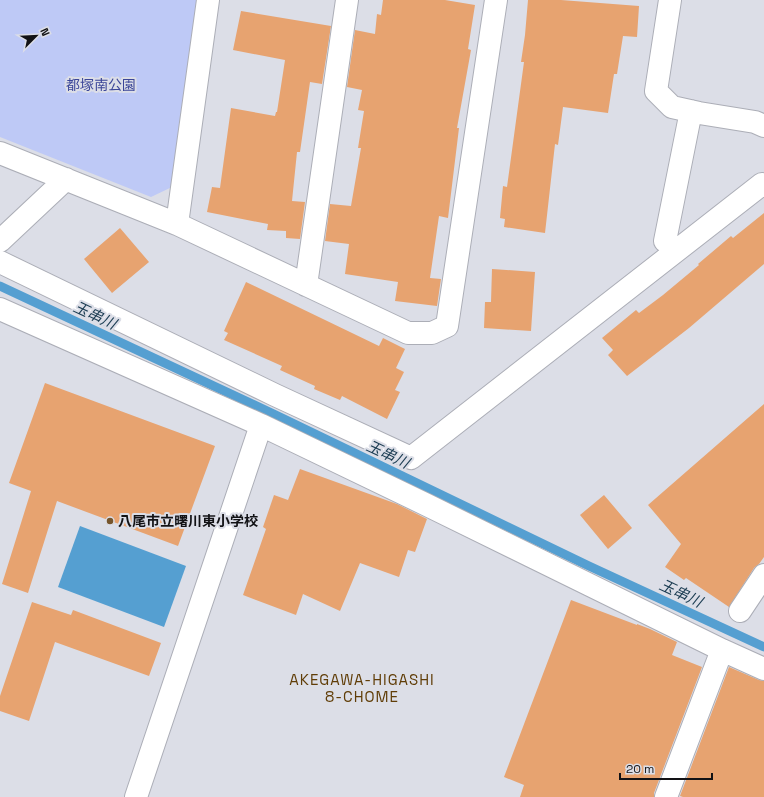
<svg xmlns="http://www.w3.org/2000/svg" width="764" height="797" font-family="'Space Grotesk','Noto Sans JP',sans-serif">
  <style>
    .green { fill: #bec9f6 }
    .water { fill: #559fd1 }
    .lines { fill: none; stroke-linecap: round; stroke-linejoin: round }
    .stream { stroke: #559fd1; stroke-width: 9 }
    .building { fill: #e7a370 }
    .minor-casing { stroke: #acaeb7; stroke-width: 24 }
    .minor { stroke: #fff; stroke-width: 22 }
    .poi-dot { fill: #76552c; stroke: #dcdee7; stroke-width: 1.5 }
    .labels { text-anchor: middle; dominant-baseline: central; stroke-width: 4; stroke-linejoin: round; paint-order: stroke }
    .park-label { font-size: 14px; fill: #3b4699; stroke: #dcdee7 }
    .poi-label { font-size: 14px; font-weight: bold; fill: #121215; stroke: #dcdee7; text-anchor: start }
    .water-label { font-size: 15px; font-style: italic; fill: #1b3c52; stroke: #dcdee7 }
    .neighbourhood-label { font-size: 15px; letter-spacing: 1px; fill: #603d07; stroke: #dcdee7 }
  </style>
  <rect width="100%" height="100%" fill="#dcdee7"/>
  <path class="green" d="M0 0H200L174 186 151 197 0 137Z"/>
  <path class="water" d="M80 526 186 566 164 627 58 587Z"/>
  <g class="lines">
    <path class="stream" d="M0 286 280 417 589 566 764 647"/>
  </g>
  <path class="building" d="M383 0H445L475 5 468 49 471 50 457 128H459L448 218 439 216 430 278 441 279 437 306 395 301 398 282 345 274 349 244 325 241 330 204 351 206 361 148H358L364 111 358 110 362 90 347 87 355 30 375 34 377 14 381 15Z
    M528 0H561L639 6 637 37 623 36 617 74H614L608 113 563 107 558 145 555 144 545 233 504 227 505 219 500 218 503 186 507 187 524 62H521L525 35Z
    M241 11 331 26 322 84 310 82 300 152H297L292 201 305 202 300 239 286 238V231L267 230 268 224 207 212 212 187 220 188 231 108 275 116 276 112H277L285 60 233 50Z
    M764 213V264L689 328 627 376 608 355 613 350 602 338 636 310 639 313 663 295 699 265 698 264 731 236 733 238Z
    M120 228 149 262 112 293 84 259Z
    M492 269 535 272 531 331 484 328 485 302H491Z
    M246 282 379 346 383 338 405 349 396 368 404 372 395 390 400 392 387 419 342 396 340 400 314 389 315 386 280 370 282 366 224 340 228 333 224 331Z
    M45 383 215 446 178 546 57 501 28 593 2 584 31 491 9 483Z
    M764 404V557L759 564 754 568 729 607 686 578 684 580 665 567 681 544 648 505Z
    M300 469 397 504 427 519 415 552 408 550 399 577 360 563 340 611 303 594 296 615 243 595 266 529 263 527 274 495 288 500Z
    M604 495 632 528 608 549 580 515Z
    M571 600 637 625V624L650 629 677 642 672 655 702 667 654 793V797H520L524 785 504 777Z
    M32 602 71 615 73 610 161 643 149 676 55 642 29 721 0 711V696Z
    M729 667 759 680 764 681V797H683L680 796Z"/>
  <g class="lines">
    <defs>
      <path id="minor" d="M670 0 656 91 672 107 699 113 755 122 764 126
        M0 153 177 224 408 333H432L447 326 496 0
        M177 224 208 0
        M0 241 66 179
        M665 241 691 111
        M0 262 275 395 411 458 762 184 764 186
        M306 285 347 0
        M0 309 261 425 427 505 722 650 764 669
        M740 611 764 575
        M136 797 261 425
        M666 797 722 650"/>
    </defs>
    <use href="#minor" class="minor-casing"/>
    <use href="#minor" class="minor"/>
  </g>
  <circle class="poi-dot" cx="110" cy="521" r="4"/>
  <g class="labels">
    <g class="park-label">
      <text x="101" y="85">都塚南公園</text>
    </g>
    <g class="poi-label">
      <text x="118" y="521">八尾市立曙川東小学校</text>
    </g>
    <g class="water-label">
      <text transform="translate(95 315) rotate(25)">玉串川</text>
      <text transform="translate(388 454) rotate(25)">玉串川</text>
      <text transform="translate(681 593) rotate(25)">玉串川</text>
    </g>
    <g class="neighbourhood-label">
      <text x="362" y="679">AKEGAWA-HIGASHI<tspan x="362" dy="17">8-CHOME</tspan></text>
    </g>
  </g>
  <g transform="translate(36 36) rotate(66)" stroke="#dcdee7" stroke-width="3" paint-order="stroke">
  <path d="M0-3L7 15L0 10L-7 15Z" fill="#121215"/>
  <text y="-6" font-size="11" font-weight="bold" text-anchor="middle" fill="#121215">N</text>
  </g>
  <path d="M620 773v6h92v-6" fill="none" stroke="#121215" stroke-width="2"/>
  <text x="626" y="773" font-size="12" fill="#121215" stroke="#dcdee7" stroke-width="3" paint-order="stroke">20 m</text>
</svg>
